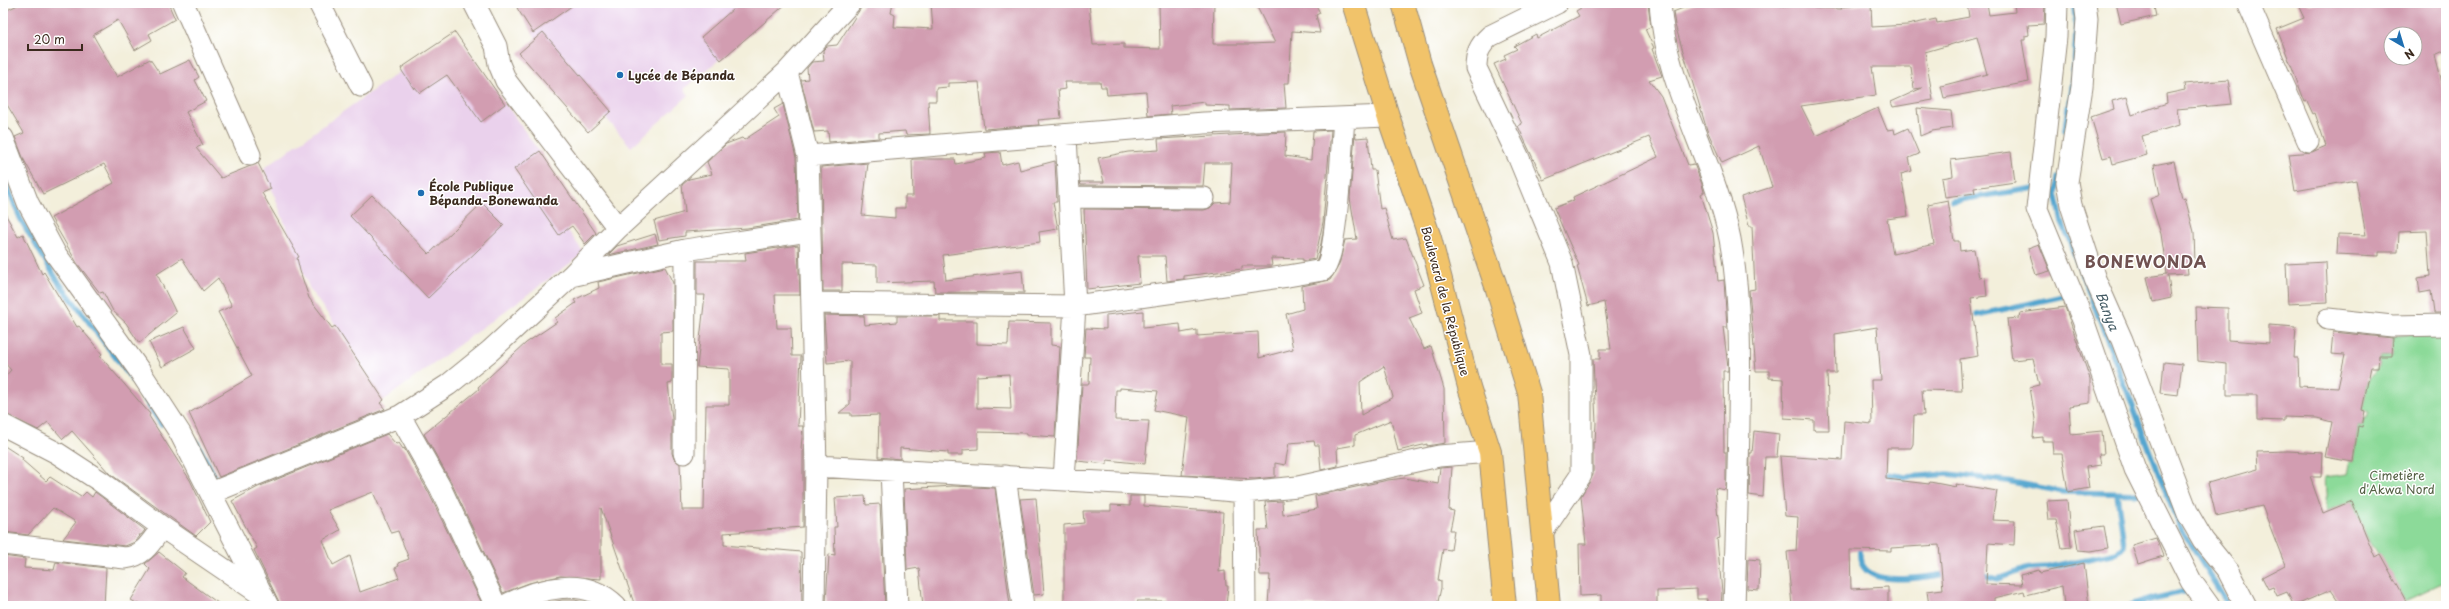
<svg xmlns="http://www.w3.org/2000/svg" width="2449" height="609" font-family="'Playpen Sans',sans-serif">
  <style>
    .built { fill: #ead1ec }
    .green { fill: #8cda99; stroke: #64825c }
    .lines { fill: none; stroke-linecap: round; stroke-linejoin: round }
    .stream { stroke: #55a6cf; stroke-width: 5.5 }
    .building { fill: #d29db1; fill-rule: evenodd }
    .street-casing { stroke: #978c7c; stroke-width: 23 }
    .primary-casing { stroke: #978c7c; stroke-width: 24 }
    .street { stroke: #fff; stroke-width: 21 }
    .primary { stroke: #f1c36a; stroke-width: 22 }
    .poi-dot { fill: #1f6fb2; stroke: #fff; stroke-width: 1.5 }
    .labels { text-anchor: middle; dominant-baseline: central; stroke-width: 3; stroke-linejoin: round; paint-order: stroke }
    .poi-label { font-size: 12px; font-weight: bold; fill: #3b2a1e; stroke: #fff; text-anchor: start }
    .street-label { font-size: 12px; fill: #3b2a1e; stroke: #fff }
    .park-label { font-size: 12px; fill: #535f43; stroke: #fff }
    .water-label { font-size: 13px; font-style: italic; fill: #455c65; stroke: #fff }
    .district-label { font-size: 16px; font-weight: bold; letter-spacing: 1px; fill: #705251; stroke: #fff }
  </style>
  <rect width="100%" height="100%" fill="#fff"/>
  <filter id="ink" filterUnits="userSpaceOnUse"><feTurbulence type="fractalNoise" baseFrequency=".025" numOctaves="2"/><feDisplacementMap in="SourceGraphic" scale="8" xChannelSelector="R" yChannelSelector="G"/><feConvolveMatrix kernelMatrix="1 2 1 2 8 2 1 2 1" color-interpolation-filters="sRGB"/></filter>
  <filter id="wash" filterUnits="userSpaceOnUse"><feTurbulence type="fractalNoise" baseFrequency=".012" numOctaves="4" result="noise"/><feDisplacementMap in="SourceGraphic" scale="16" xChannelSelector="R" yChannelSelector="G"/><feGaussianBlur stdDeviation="0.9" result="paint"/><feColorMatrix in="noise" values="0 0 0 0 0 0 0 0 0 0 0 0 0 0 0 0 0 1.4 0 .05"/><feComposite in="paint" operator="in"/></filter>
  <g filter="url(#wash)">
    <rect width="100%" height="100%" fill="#f3efdb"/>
    <path class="built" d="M524 3H787L721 60 720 59 684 89 689 95 631 147 605 117 588 132 519 53 536 38 517 8Z
      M455 32 585 217 567 229 584 253 384 400 343 335 310 290 264 168Z"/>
    <path class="green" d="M2446 331V582L2406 601 2365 533 2352 501 2327 511 2325 477 2346 474 2349 461 2353 462 2358 426 2362 427 2364 418H2367L2369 412 2364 411 2361 414 2367 384 2378 367 2379 357 2392 356 2393 336Z"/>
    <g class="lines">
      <path class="stream" d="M3 122 7 133
        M2065 130C2070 91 2081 41 2073 3
        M3 177 21 220 57 280 135 383 161 424
        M2058 178 2056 193 2062 222 2179 526 2229 606
        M1953 201 2035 188
        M1977 315 2068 295
        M196 441 214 476
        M1880 473 1906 477 1949 474 2007 481 2064 492 2143 494
        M1860 550C1856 593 1924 576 1948 574
        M1981 574 1997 579 2029 568 2048 567 2117 553 2124 545 2117 494
        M2130 606 2156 598 2192 590"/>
    </g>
    <g id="blocks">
      <path class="building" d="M22 3H168L175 19 149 34 152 40 135 50 118 20 93 35 117 77 150 59 160 74 190 60 199 77 195 80 206 101 186 112 203 145 196 148 221 178 258 163 271 189 262 193 299 257 297 258 300 271 309 298 332 328 335 326 384 400 380 403 385 409 219 477 189 413 252 376 218 312 232 306 218 278 203 291 182 258 157 274 176 313 139 343 126 323 113 311 103 292 100 293 77 263 51 218 114 183 104 164 43 194 24 160 15 137 24 133 3 98V12Z
        M524 3H576L533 33 517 8Z
        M740 3H787L721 60 701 37Z
        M864 3H893L891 13 895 15 894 27 933 29 931 3H1089L1093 45 1124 44V48L1160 49 1159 4 1214 3 1213 44H1249L1275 43 1255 3H1315L1320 13 1316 15 1320 33 1292 31 1289 83H1284L1286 108 1230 110V106L1205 105V102L1170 106 1171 114 1148 116 1146 92 1107 95 1106 87H1101L1100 82H1065L1066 89 1058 90 1061 118 1038 120 1039 125 984 129 979 82 948 83V87L936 88V101H928L930 134 906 135 905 131 879 133V138L829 142 828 131 814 132 801 80 808 79 807 68 812 62 824 61 823 50 827 46 837 45Z
        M1589 3H1648L1651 27 1645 29 1654 48 1652 49 1662 76 1649 80 1661 96 1688 165 1694 164 1702 184 1704 192 1701 194 1713 233 1718 281 1724 280 1727 327H1723L1728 367V371H1723L1724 452H1726V490L1715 488 1720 538 1717 539 1722 592 1721 606H1706L1707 599H1697V589L1657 591V606H1601V595L1580 596 1579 544H1586L1581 496 1593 475V442H1595L1596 423 1593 359H1600V349H1611L1604 302 1588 306 1577 266 1579 265 1554 208 1574 200 1573 197 1658 157 1649 137 1543 180 1518 126 1522 124 1494 64 1506 59 1504 55 1517 49 1514 46 1536 34 1537 38 1579 16 1576 11Z
        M1696 3H1782V7L1814 5V8L1842 9 1841 7 1871 4 1872 27 1907 25 1936 19 1937 23 1969 17 1967 3H1987L1989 15 2015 12 2014 3H2045L2044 24 2028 25 2029 35 2025 36V40H2022L2029 82 1944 98 1941 86 1987 74 1977 37 1925 52 1933 100 1893 107 1891 102 1922 88 1914 89 1911 67H1872L1876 95 1801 106 1816 136 1878 108 1887 130 1894 129 1895 134 1908 128 1919 154 1909 158 1912 171 1901 174 1908 216 1887 219 1893 254 1934 244 1928 204 1948 200 1954 241H1959L1960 251 1974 249 1979 278 1985 277 1987 296 1971 298 1978 356 1960 359 1962 391 1922 390 1924 415H1914L1913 444 1911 448H1887L1886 479 1929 484 1930 482 1956 487 1955 484 1997 491 1992 520 2015 521 2014 545 1988 543 1986 584 2022 585 2020 575 2039 570 2040 573 2084 563 2089 606H2064L2062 586 2025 595 2024 591 1994 598V605L1929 606 1927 591 1943 589 1939 545 1891 548V551L1850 550 1851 589 1888 587V606H1792L1787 552 1796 551 1798 517 1785 516 1780 456 1842 460 1844 421 1872 424 1871 380H1881L1877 327 1835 334 1836 373H1827L1829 430H1814V420L1784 418 1783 379 1769 378V371H1756L1749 290 1755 289 1752 226H1749L1741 197 1772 187 1759 146 1722 163 1707 130 1675 25 1673 12Z
        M2116 3H2153L2156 16 2121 24Z
        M2297 3H2446V50L2435 55 2446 98V313H2434L2431 291 2420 293 2418 278 2430 276 2427 231 2399 232 2398 252H2379V256L2337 254 2338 234 2366 235 2356 180 2295 191 2289 154 2312 152 2326 146 2315 113 2313 114 2307 101 2305 102 2277 29 2304 18ZM2391 34H2415V58H2391Z
        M455 32 505 104 481 122 447 75 420 93 415 87 414 89 402 71 401 68Z
        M543 32 611 111 588 132 519 53Z
        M2228 80 2232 104 2177 109 2179 125 2142 136 2147 155 2113 164 2111 156 2103 158 2091 117 2114 109 2112 101 2127 97 2132 115 2167 103 2166 94 2185 90 2184 84Z
        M783 104 796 158 798 220 747 228 685 232V236L659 240 654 221 685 212 682 185 689 179 712 174 707 162 726 144 742 138 744 140 779 117 774 109Z
        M1917 108 1951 111 1953 128 1932 131 1920 136Z
        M1331 130 1323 222 1315 259 1303 261V259L1271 258 1272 266H1242V269L1184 276V279L1167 281 1165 256H1138L1140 283 1087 289 1084 209 1204 210 1210 208 1215 203 1230 202 1232 163H1205L1203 186 1081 185 1080 182H1104L1098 158 1128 152 1159 150 1158 139 1286 132 1285 156 1311 160 1313 131Z
        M1355 133 1356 138 1368 137 1371 170H1375L1380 209 1384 208 1393 240 1406 238 1424 285 1414 289 1422 313 1409 318 1424 349 1431 346 1444 389 1445 443 1427 446V444L1398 451 1391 420 1355 435V445L1337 448 1338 466 1321 470 1319 445H1315L1314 441 1289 443 1285 465 1275 463V477L1255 479 1182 475 1189 417 1154 410 1158 391 1120 388V390H1116L1115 420 1149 421 1145 464 1107 460V464L1077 461 1082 384H1089L1090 357H1084L1086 328 1106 329V315L1143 311V328L1180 324 1181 333 1197 330V336L1258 332 1259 358 1293 349 1286 314 1303 309 1302 286 1330 280 1339 265 1345 240 1357 239 1350 198ZM1384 366 1393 397 1361 415 1360 382Z
        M540 151 596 233 585 244 572 226 559 235 514 169Z
        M1000 152 1002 165 1018 161 1020 170 1055 161 1057 202H1053L1058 229 1039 232 1040 242 943 255 946 280 1022 271 1024 293 935 292 934 281 877 283V265L842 264V291H823L821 167 868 163 862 215 895 218V208H905V196H913L912 159H955L956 164 986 158 985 153Z
        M2011 152 2015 182 1974 188 1975 193 1945 197 1942 178 1953 176 1951 160Z
        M2174 161 2182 199 2185 198 2194 232 2195 264H2187L2188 274 2168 275 2171 298 2153 302 2147 277 2167 274 2161 234 2150 199 2160 195 2154 165Z
        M372 195 429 254 482 203 504 225 428 298 350 216Z
        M3 210 18 237 23 234 42 274 44 272 77 327 79 326 102 354 100 356 150 414 149 416 190 480 210 522 196 536 109 473 72 431 63 439 48 422 38 430 3 413V379L11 370 3 361Z
        M655 234 658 244 608 255 617 246Z
        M2039 244 2050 271 2036 275 2028 248Z
        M798 245 800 295H775L777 328H791L792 356H801L798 426H803L801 449 803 450V527L724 533V545L801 552 802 606H635L601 508V579L560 576 529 583 503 593 451 482 424 434 479 389 478 387 526 343 557 322 555 318 576 303 574 300 599 288 598 282 665 267 673 283V331L661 332V364H672V383L668 384 672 419V453L674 459 680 464 682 510H704L706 405H729V369L697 367 705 295H697V261H746L745 253Z
        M2326 262 2328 302 2288 304 2286 264Z
        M2065 307 2090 379V403L2069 406 2071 434 2102 431 2104 454H2099L2101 465 2086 467 2089 488 2068 492 2062 454H2053L2052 441H2043V437L2033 438 2035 419 2030 387 2039 385 2033 358 2012 360 2007 319 2019 318 2020 313Z
        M2196 307 2228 308V340L2269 343V325L2296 327 2294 358H2298L2299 386 2338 388 2345 355 2331 354 2333 332 2393 338 2392 356H2379L2378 367H2371L2362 410 2365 411 2362 427 2358 426 2353 462 2325 457 2332 422 2317 418 2284 417V421L2257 420V395H2227V364L2198 361Z
        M824 315 864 316 865 325 897 322V316H940V321H977V344L1008 345 1009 322 1051 323V345L1060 346 1055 437 1027 435V433L978 432V449L963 450V455H948V452L900 448V459L878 457 879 415 851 416V413H839L850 404V361L827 363ZM1009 374 1011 409 977 408V376Z
        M184 327 196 348 162 367 149 342Z
        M2164 362 2182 364 2178 395 2161 393Z
        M1754 431 1779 434 1777 457H1765L1763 497 1749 495 1750 453H1752Z
        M387 434 396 444 399 443 403 449 404 448 429 493 483 606H281L254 550 257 548 232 501 258 487ZM373 492 391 533 398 531 409 559 398 563 399 566 395 568 399 578 360 592 350 556 333 565 323 540 340 530 328 510Z
        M3 445 23 458 22 460 46 481 50 477 81 497 86 492 92 497 95 492 145 530 141 535H139L140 536 135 542 125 546 63 539 76 522 53 508 28 535 3 532Z
        M2288 451 2322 453 2321 477H2310L2323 513 2352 501 2375 557 2380 554 2406 601 2397 606H2342L2331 590 2294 606 2287 592 2277 596 2273 587 2268 589 2262 577 2285 565 2262 506 2216 516 2208 483 2258 469 2257 452Z
        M1452 467 1449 510 1454 511 1450 530H1454L1451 550 1443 549 1438 580 1441 581V588L1437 606 1268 605 1270 575H1260L1258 530H1268L1265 502 1282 501 1283 515 1317 509 1315 496 1388 480 1405 478 1438 484 1440 468Z
        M953 486 995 488 1010 606H923L919 568 907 570 904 489Z
        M865 496 866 505 880 504 885 606H838V603H826L829 554 835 555 834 527H837L835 498Z
        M1130 496H1144V506L1223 512 1219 572 1225 571 1226 586H1228L1226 606H1168V601H1137V605L1064 606V525L1084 523 1083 511H1111V505L1130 506Z
        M1036 498 1044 594 1034 595 1020 499Z
        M2067 500 2071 547 2062 548 2056 520H2049L2047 501Z
        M2104 526 2108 548 2091 551 2078 550 2075 530Z
        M2156 538 2163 556 2138 564 2132 545Z
        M159 552 185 573 182 577 222 606H142L131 600 150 569 145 564Z
        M3 556 25 559 24 568 54 570 56 562 106 568 104 606H3Z
        M1748 559 1760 560 1759 590 1747 589Z
        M562 600H575L596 606H534Z"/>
    </g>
  </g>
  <g filter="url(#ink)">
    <use href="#blocks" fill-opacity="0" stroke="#978c7c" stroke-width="1"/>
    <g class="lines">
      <defs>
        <path id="street" d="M183 3 250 155
          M319 3 361 86
          M474 3 496 46 499 64 506 81 618 228
          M1660 3C1665 86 1714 159 1730 239 1741 299 1740 360 1739 421 1738 483 1736 544 1734 606
          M2057 3 2056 37 2037 209 2083 320 2135 469 2191 581 2209 606
          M2085 3 2087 19 2082 87 2067 182 2071 205 2095 279 2122 340 2188 514 2203 540 2228 571 2246 606
          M2248 3 2308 141
          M787 72 808 156
          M3 138 28 203 55 253 139 370 180 433 268 606
          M1070 197 1204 198
          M571 276 685 250 808 231
          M813 303 1075 306 1288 276 1323 270C1337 260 1342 140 1344 118
          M2328 319 2392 326 2446 325
          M400 416 440 487 496 606
          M3 425 57 453 100 481 162 527 259 593
          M684 453 685 250
          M816 466 1190 487 1244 492 1298 487 1439 456 1490 452
          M891 470 897 606
          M1005 476 1023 606
          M1064 480 1075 306 1066 136
          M1244 492 1245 606
          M211 493 400 416 448 385 490 351 571 276 618 228 787 72 850 3
          M1543 531 1581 475V355L1562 263 1518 156 1476 68C1476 54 1479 46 1490 36L1557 3
          M3 544 125 558C144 556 151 542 162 527
          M504 606C539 588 585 575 616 606
          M814 606 816 466 808 156 1204 123 1388 116"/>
        <path id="primary" d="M1353 3 1388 116 1430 238 1469 387 1490 452 1505 606
          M1403 3 1420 64 1496 286 1529 393 1549 606"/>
      </defs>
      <use href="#street" class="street-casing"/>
      <use href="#primary" class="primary-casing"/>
      <use href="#street" class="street"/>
      <use href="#primary" class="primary"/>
    </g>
  </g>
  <g class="poi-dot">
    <circle cx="620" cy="75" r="4"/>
    <circle cx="421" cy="193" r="4"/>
  </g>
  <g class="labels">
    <g class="poi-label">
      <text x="628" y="75">Lycée de Bépanda</text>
      <text x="429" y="186">École Publique<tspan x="429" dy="14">Bépanda-Bonewanda</tspan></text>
    </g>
    <g class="street-label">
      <text transform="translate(1446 301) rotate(75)">Boulevard de la République</text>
    </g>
    <g class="park-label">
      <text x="2397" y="475">Cimetière<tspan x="2397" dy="14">d'Akwa Nord</tspan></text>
    </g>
    <g class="water-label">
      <text transform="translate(2108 311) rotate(69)">Banya</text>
    </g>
    <g class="district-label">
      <text x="2146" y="261">BONEWONDA</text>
    </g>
  </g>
  <rect width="2449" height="609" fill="none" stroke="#fff" stroke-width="16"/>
  <g transform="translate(2403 46) rotate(142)"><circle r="19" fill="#ffffff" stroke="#b1aaa5"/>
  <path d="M0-3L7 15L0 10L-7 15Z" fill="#1f6fb2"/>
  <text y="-6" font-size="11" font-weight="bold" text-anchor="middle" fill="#3b2a1e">N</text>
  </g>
  <path d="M28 44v6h54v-6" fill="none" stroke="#3b2a1e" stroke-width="2"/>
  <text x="34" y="44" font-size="12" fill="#3b2a1e" stroke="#ffffff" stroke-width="3" paint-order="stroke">20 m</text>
</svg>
